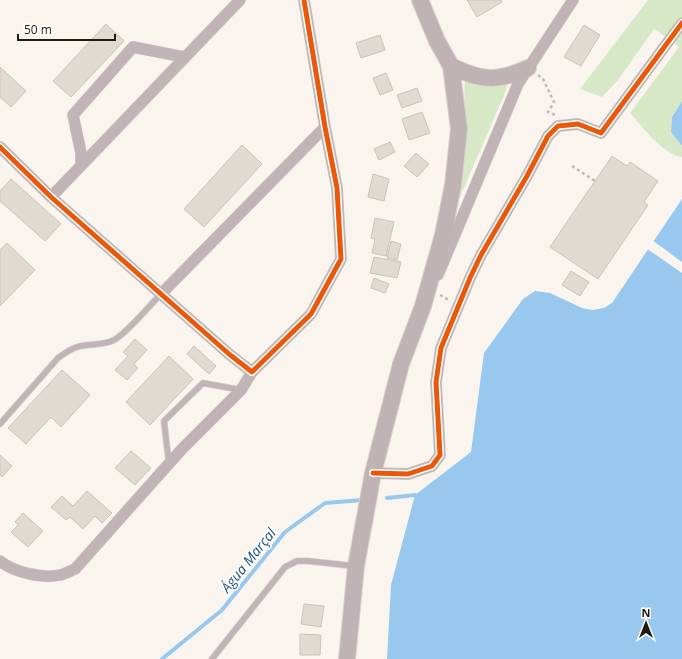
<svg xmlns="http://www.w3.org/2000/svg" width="682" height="659" font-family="'Open Sans',sans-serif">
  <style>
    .green { fill: #d6e8c6 }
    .water { fill: #98c8ed }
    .pier { fill: #f9f5ee }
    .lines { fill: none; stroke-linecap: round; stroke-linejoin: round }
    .stream { stroke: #98c8ed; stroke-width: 4 }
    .building { fill: #e0dbd2; stroke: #c8c3bb }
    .service-casing { stroke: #d6d1cb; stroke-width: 7 }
    .minor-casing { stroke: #d6d1cb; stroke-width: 12 }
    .secondary-casing { stroke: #d6d1cb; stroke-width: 18 }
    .path { stroke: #c0b9b7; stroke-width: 2.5; stroke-dasharray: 3 3; stroke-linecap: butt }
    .service { stroke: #c1b4b6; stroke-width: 5.5 }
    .minor { stroke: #c1b4b6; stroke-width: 11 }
    .secondary { stroke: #c0b3b3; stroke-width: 16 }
    .cycleway-casing { stroke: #fff; stroke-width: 8 }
    .cycleway { stroke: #e8590c; stroke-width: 5 }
    .labels { text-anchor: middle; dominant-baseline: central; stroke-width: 3.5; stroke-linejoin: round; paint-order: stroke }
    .water-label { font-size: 14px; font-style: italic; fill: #1f5377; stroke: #fff }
  </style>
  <rect width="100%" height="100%" fill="#f9f5ee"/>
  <path class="green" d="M648 0H682V101L672 117 671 132 682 146V157C662 154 643 127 630 113L642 97 679 47 654 29 618 80 602 97 580 89Z
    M465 78 508 82 505 93 456 206 463 141Z"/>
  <path class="water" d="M682 101V146L671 132 672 117Z
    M682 199V659H387L391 585 415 495 471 452 484 353 523 299 535 291 550 293 582 308 593 310 604 308 612 303Z"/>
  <path class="pier" d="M652 240 682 262V273L646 248Z"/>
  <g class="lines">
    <path class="stream" d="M387 498 415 495
      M162 659 222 610 285 532 325 503 363 500"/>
  </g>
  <path class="building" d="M467 0H501L502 2 477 17Z
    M106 24 124 41 71 97 53 81Z
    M584 25 600 35 581 66 564 57Z
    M380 35 385 50 361 58 356 43Z
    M0 67 26 91 11 107 0 97Z
    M386 73 393 90 380 95 373 78Z
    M417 88 422 101 402 108 397 95Z
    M422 112 430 133 409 140 402 119Z
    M390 142 395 152 379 160 374 149Z
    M242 145 262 164 204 227 184 209Z
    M416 153 429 164 417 177 404 166Z
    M612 156 627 166 630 162 658 181 644 202 648 205 598 279 550 247Z
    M373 174 389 179 384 201 368 197Z
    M11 179 61 224 45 241 0 201V191Z
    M375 218 394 222 386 256 372 253 375 239 371 238Z
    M391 241 401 244 397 260 387 258Z
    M7 243 35 270 0 306V250Z
    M374 257 401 262 397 278 370 273Z
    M571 271 589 282 580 296 562 285Z
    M374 278 389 284 385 293 371 288Z
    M135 339 147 350 134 364 138 368 127 380 115 370 128 356 123 352Z
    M194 346 216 366 209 374 187 354Z
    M169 356 193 379 150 425 126 402Z
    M62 370 90 395 61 427 51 417 26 444 8 428Z
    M131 451 151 468 135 485 115 468Z
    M0 455 12 466 2 477 0 474Z
    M87 491 112 513 102 523 95 516 83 529 70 517 66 520 51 507 62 496 73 506Z
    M23 513 43 531 28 547 11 532 18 525 15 522Z
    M304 604 324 606 321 627 301 624Z
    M300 634 321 635 320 655H300Z"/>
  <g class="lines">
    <defs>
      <path id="service" d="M0 424 58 358C64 354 70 349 77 347 89 343 103 346 114 340 127 333 149 306 161 294
        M169 464 164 421 203 383 241 390
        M212 659 285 567 297 561H308L354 566"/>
      <path id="minor" d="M0 147 51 197 229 354 252 372 311 314 341 259 337 188 325 127 304 0
        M81 166V153L73 115 133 47 184 57
        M51 197 240 0
        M438 275 518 84 573 0
        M161 294 325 127
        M373 473 408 474 432 466 440 455 436 382 441 348 470 278 481 255 527 176 548 136 558 126 578 124 601 133 682 23
        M0 561C13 572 43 579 60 575 65 574 70 571 75 569L182 449 241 390 252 372"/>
      <path id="secondary" d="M451 66C481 81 498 82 528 68
        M347 659 356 566 373 473 401 364 423 306 443 235 453 185 459 129 451 66 437 41 420 0"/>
    </defs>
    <use href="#service" class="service-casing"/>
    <use href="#minor" class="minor-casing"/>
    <use href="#secondary" class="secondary-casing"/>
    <path class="path" d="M538 75 543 79 554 102 548 112 555 115
      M572 166 595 181
      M440 295 449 300 448 301"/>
    <use href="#service" class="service"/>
    <use href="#minor" class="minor"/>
    <use href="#secondary" class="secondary"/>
    <defs>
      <path id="cycleway" d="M0 147 51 197 229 354 252 372 311 314 341 259 337 188 325 127 304 0
        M373 473 408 474 432 466 440 455 436 382 441 348 470 278 481 255 527 176 548 136 558 126 578 124 601 133 682 23"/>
    </defs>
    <use href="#cycleway" class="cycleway-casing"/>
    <use href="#cycleway" class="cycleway"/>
  </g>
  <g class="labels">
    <g class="water-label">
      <text transform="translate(248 560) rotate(-51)">Água Marçal</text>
    </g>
  </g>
  <g transform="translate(646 623)" stroke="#ffffff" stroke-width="3" paint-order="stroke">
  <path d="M0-3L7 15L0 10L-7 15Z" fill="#211a0f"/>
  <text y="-6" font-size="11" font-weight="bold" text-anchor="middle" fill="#211a0f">N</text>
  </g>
  <path d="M18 34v6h97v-6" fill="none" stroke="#211a0f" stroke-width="2"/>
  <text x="24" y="34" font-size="12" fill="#211a0f" stroke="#ffffff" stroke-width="3" paint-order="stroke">50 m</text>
</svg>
